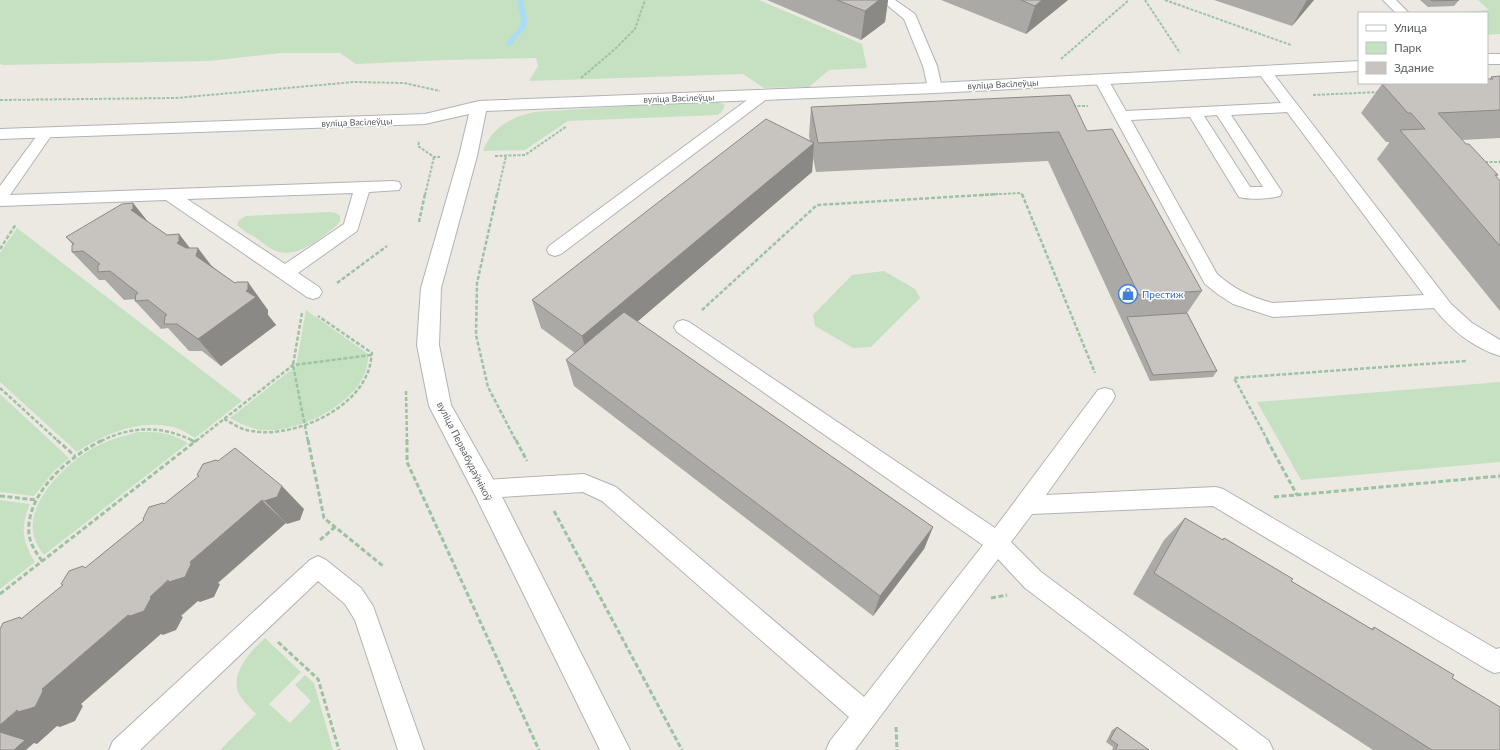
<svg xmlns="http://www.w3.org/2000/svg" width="1500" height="750" font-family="Lato,sans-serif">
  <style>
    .green { fill: #c5e1c1 }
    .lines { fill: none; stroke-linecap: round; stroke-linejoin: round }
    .stream { fill: #a9ddf6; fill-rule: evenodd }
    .lane-casing { stroke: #b0b3b6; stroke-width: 2 }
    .street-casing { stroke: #b0b3b6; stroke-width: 2 }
    .path-far2 { stroke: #9cc2a2; stroke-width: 2; stroke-dasharray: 3 1.5; stroke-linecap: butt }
    .path-far1 { stroke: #9cc2a2; stroke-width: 2.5; stroke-dasharray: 4 2; stroke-linecap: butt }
    .path { stroke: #9cc2a2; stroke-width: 3; stroke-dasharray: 5 2.5; stroke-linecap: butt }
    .lane { fill: #fff; fill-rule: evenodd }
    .street { fill: #fff; fill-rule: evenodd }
    .wall { fill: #aba9a5 }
    .shaded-wall { fill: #8b8986 }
    .building { fill: #c7c4c0; stroke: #8b8986 }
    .labels { text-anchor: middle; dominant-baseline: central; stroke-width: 3; stroke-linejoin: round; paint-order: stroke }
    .far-street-label { font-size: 9px; fill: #5b5f62; stroke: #fff }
    .shop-label { font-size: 10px; fill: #366cbe; stroke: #fff; text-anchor: start }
    .street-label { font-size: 10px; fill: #5b5f62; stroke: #fff }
  </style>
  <rect width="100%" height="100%" fill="#ece9e3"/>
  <path class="green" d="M0 0H759L862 44 867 68 829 70 809 87 764 88 743 74 529 81 538 66 536 58 446 60 356 64 340 53H281L209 61 3 65 0 64Z
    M1478 0H1500V34L1487 35V13H1437L1489 10Z
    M718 102 725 105 722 112 717 115 568 121 525 150 483 151C491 128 511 117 534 112L644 105Z
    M330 212 336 213 340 216V221L337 225C322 237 300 257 279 252 271 250 264 244 258 239 251 235 243 231 237 225L239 220 246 216Z
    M17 228 242 401 195 438C190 435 185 431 179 429 144 417 106 433 77 452L0 382V253Z
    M884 271 915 289 920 298 871 347 853 348 815 326 813 315 852 275Z
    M306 310 368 354C371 399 300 434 261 430 250 428 240 424 230 418L296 366Z
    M1500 382V462L1301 480 1257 402Z
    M0 394 69 458 54 471 34 496 0 492Z
    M138 432C160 432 169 432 188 443L44 555C41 551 38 547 36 542 19 506 69 460 97 446 110 439 124 436 138 432Z
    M0 500 30 504C20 527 22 541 35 562L0 589Z
    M265 638 301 672 269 704 290 723 311 701 295 685 305 675 314 683 333 750H220L256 714C250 707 242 701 238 692 231 671 251 651 265 638Z"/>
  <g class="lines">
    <path class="stream" d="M517 0H523L527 20 526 28 516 38 512 45 510 46 506 44C510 37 514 34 518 29 524 22 518 8 517 0Z"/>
    <defs>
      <path id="lane" d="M881 0H895L915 14 937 66 942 88 940 91 935 92 930 91 928 88 923 66 904 19Z
        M1383 0H1396L1409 13H1396Z
        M1264 67 1269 68 1451 304 1472 323 1500 340V356C1474 348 1450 329 1434 308L1273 317 1233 304 1219 295 1205 284 1094 79 1096 76 1101 75 1106 76 1126 111 1281 103 1257 71 1259 68ZM1287 112 1424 295 1273 303C1252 298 1234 289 1217 274L1131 120 1190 117 1239 197C1251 200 1268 199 1280 196L1282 192 1231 115ZM1217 115 1263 187H1250L1204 116Z
        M763 91 768 92 770 95 768 98 561 254 555 256 549 254 547 250 549 246 758 92Z
        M46 128 51 130 53 133 10 195 393 181 399 182 401 186 399 190 369 192 357 231 298 273 319 287 322 292 319 297 313 299 307 297 166 200 0 206V186L41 130ZM353 193 344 224 285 264 187 199Z
        M683 320 689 322 995 528 1098 390 1105 388 1112 390 1115 396 1112 402 1046 495 1216 487 1223 489 1496 649 1500 648V672L1494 673 1486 669 1213 506 1032 514 1011 542 1041 572 1269 741 1273 750H1239L1025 588 998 559 855 750H826L830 741 849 717 602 501 583 492 485 498 478 496 475 489 478 482 485 480 584 474 616 487 864 697 983 545 677 332 674 327 677 322Z
        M318 556 326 560 361 588 373 606 424 750H398L355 620 345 604 318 581 140 750H109L113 741 310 560Z"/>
      <path id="street" d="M1487 54H1500V64H1487Z
        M1359 61V71L935 93 486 111 477 156 441 288 439 345 451 405 494 481 630 750H600L476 497 429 406 417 345 421 288 459 156 469 114 425 124 0 139V129L425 114 479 101 935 83Z"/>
    </defs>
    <use href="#lane" class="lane-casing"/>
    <use href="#street" class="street-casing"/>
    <path class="path-far2" d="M1145 0 1180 53
      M1165 0 1291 45
      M1061 59 1129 0
      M581 78 615 49 635 29 645 0
      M1313 95 1380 92
      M0 100 176 98 354 82 404 83 440 91
      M1073 106H1088
      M419 142 418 146 434 157H440
      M495 156 525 155 567 126
      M1485 162H1500
      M425 195 434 157
      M497 195 506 156
      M981 195 1021 193 1022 195"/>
    <path class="path-far1" d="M497 194 477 283 476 335 488 387 516 441
      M1022 194 1095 373
      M419 222 425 194
      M0 249 16 224
      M337 283 387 246
      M702 310 817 205 998 194
      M302 313 293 365 308 441
      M0 388 58 441
      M406 391 407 441
      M224 419C230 422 237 427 243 429 284 442 351 414 367 374 370 368 371 360 372 353L318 316
      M101 441C132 426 162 425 193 441
      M196 441 293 365 372 355
      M1268 441 1234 378 1466 361"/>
    <path class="path" d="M57 440 75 456
      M191 440 195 442
      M308 440 324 518 383 566
      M407 440V462L539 750
      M516 440 527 461
      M1267 440 1297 495
      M0 496 37 500
      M1274 497 1500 476
      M554 511 682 750
      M320 540 335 527
      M42 561C36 552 30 544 29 534 25 493 71 455 103 440
      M0 594 197 440
      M991 598 1007 595
      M278 642 318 679 339 750
      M896 727 897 750"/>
    <use href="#lane" class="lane"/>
    <use href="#street" class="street"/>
  </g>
  <path class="wall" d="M767 0H888L885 22 861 40Z
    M941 0H1068L1026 34Z
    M1214 0H1314L1292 26Z
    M1420 0H1459L1454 6 1428 7Z
    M1500 76V138L1462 140 1498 175 1496 177 1500 181V311L1377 159 1389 143V142H1386L1361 113 1382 84 1490 79 1491 77Z
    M811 107 1087 131 1202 291 1187 313 1217 371 1213 377 1150 381 1048 161 816 172 813 158 812 172 637 322 933 527 924 549 873 616 574 386 566 360 575 353 541 328 532 300 810 141 809 136Z
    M133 203 149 223 167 235 179 234 190 248 212 266 268 310V315L276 325 221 366 202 351H189L168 328 161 329 135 301 136 299 124 300 105 280H99L72 252 73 245 66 237Z
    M1185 518 1222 540 1224 538 1291 581 1371 629 1374 627 1452 678 1500 750H1373L1133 594 1164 540Z
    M1117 727 1149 750H1112L1113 747 1106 742 1112 730Z"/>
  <path class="shaded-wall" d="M879 0H888L885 22 861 40 865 11Z
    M1042 0H1068L1026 34 1035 6Z
    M1307 0H1314L1292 26Z
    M814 143 812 172 589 363 582 336Z
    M133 203 156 232 131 210Z
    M179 234 201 263 177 243Z
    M198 248 220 277 196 256Z
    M248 282 268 310V315L276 325 221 366 198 339Z
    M282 486 304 509 300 520 287 524 264 501Z
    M262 500 286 523 218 583 220 584 214 597 200 602 198 601 181 616 183 617 176 630 163 635 161 634 81 704 83 706 75 721 60 727 57 726 37 744 34 743 26 750H14L0 732V725Z
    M933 527 924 549 873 616 880 596Z"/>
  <path class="building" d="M837 0H879L865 11Z
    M1021 0H1042L1035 6Z
    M1431 0H1459L1432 1Z
    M1500 76V110L1438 113 1466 144H1469L1498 175H1495L1500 181V246L1400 130 1425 129 1411 113H1408L1382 84 1399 83H1487V79H1493L1491 77Z
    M1070 95 1087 131 1112 129 1202 291 1139 295 1059 132 818 143 811 107Z
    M766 119 814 143 582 336 532 300Z
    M133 203V209L131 210 167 235 179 234V241L177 243 186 248H198L196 256 235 283 237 282H248V289L246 291 256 297 198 339 177 324H164L165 316 167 315 148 300 135 301 136 294 138 293 110 271 98 272V265L100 264 83 251 72 252V245L74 244 66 237 122 204Z
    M624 312 933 527 880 596 566 360Z
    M1187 313 1217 371 1153 375 1127 317Z
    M235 448 282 486 277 497 264 501 262 500 190 562 191 564 185 577 169 582 168 580 150 597 151 598 144 611 130 616 128 615 42 689 43 691 35 707 18 712 17 710 0 725V629L3 623 20 617 21 619 63 585 61 584 69 571 83 566 85 568 144 520 143 519 149 507 163 503 164 504 199 476 197 475 203 464 216 460 218 461Z
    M1185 518 1223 540 1224 538 1293 579 1291 581 1373 630 1374 627 1454 675 1452 678 1500 707V750H1432L1154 573Z
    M1117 727 1149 750H1115L1118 745 1110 739Z
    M0 732 25 740 14 750H0Z"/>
  <defs>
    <symbol id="shop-ring" viewBox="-11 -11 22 22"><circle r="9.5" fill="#fff" stroke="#3f7fe0" stroke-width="1.5"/><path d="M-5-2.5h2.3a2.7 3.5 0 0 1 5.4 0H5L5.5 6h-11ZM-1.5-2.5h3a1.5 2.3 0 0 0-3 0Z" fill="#3f7fe0"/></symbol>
  </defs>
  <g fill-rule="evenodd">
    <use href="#shop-ring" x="1117" y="283" width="22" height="22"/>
  </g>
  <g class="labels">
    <g class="far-street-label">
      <text transform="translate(1003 84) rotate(-3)">вуліца Васілеўцы</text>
      <text transform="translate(679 98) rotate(-2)">вуліца Васілеўцы</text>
      <text transform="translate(357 122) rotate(-2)">вуліца Васілеўцы</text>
    </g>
    <g class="shop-label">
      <text x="1142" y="294">Престиж</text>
    </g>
    <g class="street-label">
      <text transform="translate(465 451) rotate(63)">вуліца Первабудаўнікоў</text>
    </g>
  </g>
  <rect x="1358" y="12" width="130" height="72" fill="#ffffff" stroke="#bdbfc0"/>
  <rect x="1366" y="25" width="20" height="6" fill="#ffffff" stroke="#bdbfc0"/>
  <text x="1394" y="32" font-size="12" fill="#5b5f62">Улица</text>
  <rect x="1366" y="42" width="20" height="12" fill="#c5e1c1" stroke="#bdbfc0"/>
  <text x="1394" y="52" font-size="12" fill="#5b5f62">Парк</text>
  <rect x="1366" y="62" width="20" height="12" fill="#c7c4c0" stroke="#bdbfc0"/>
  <text x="1394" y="72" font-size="12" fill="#5b5f62">Здание</text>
</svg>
